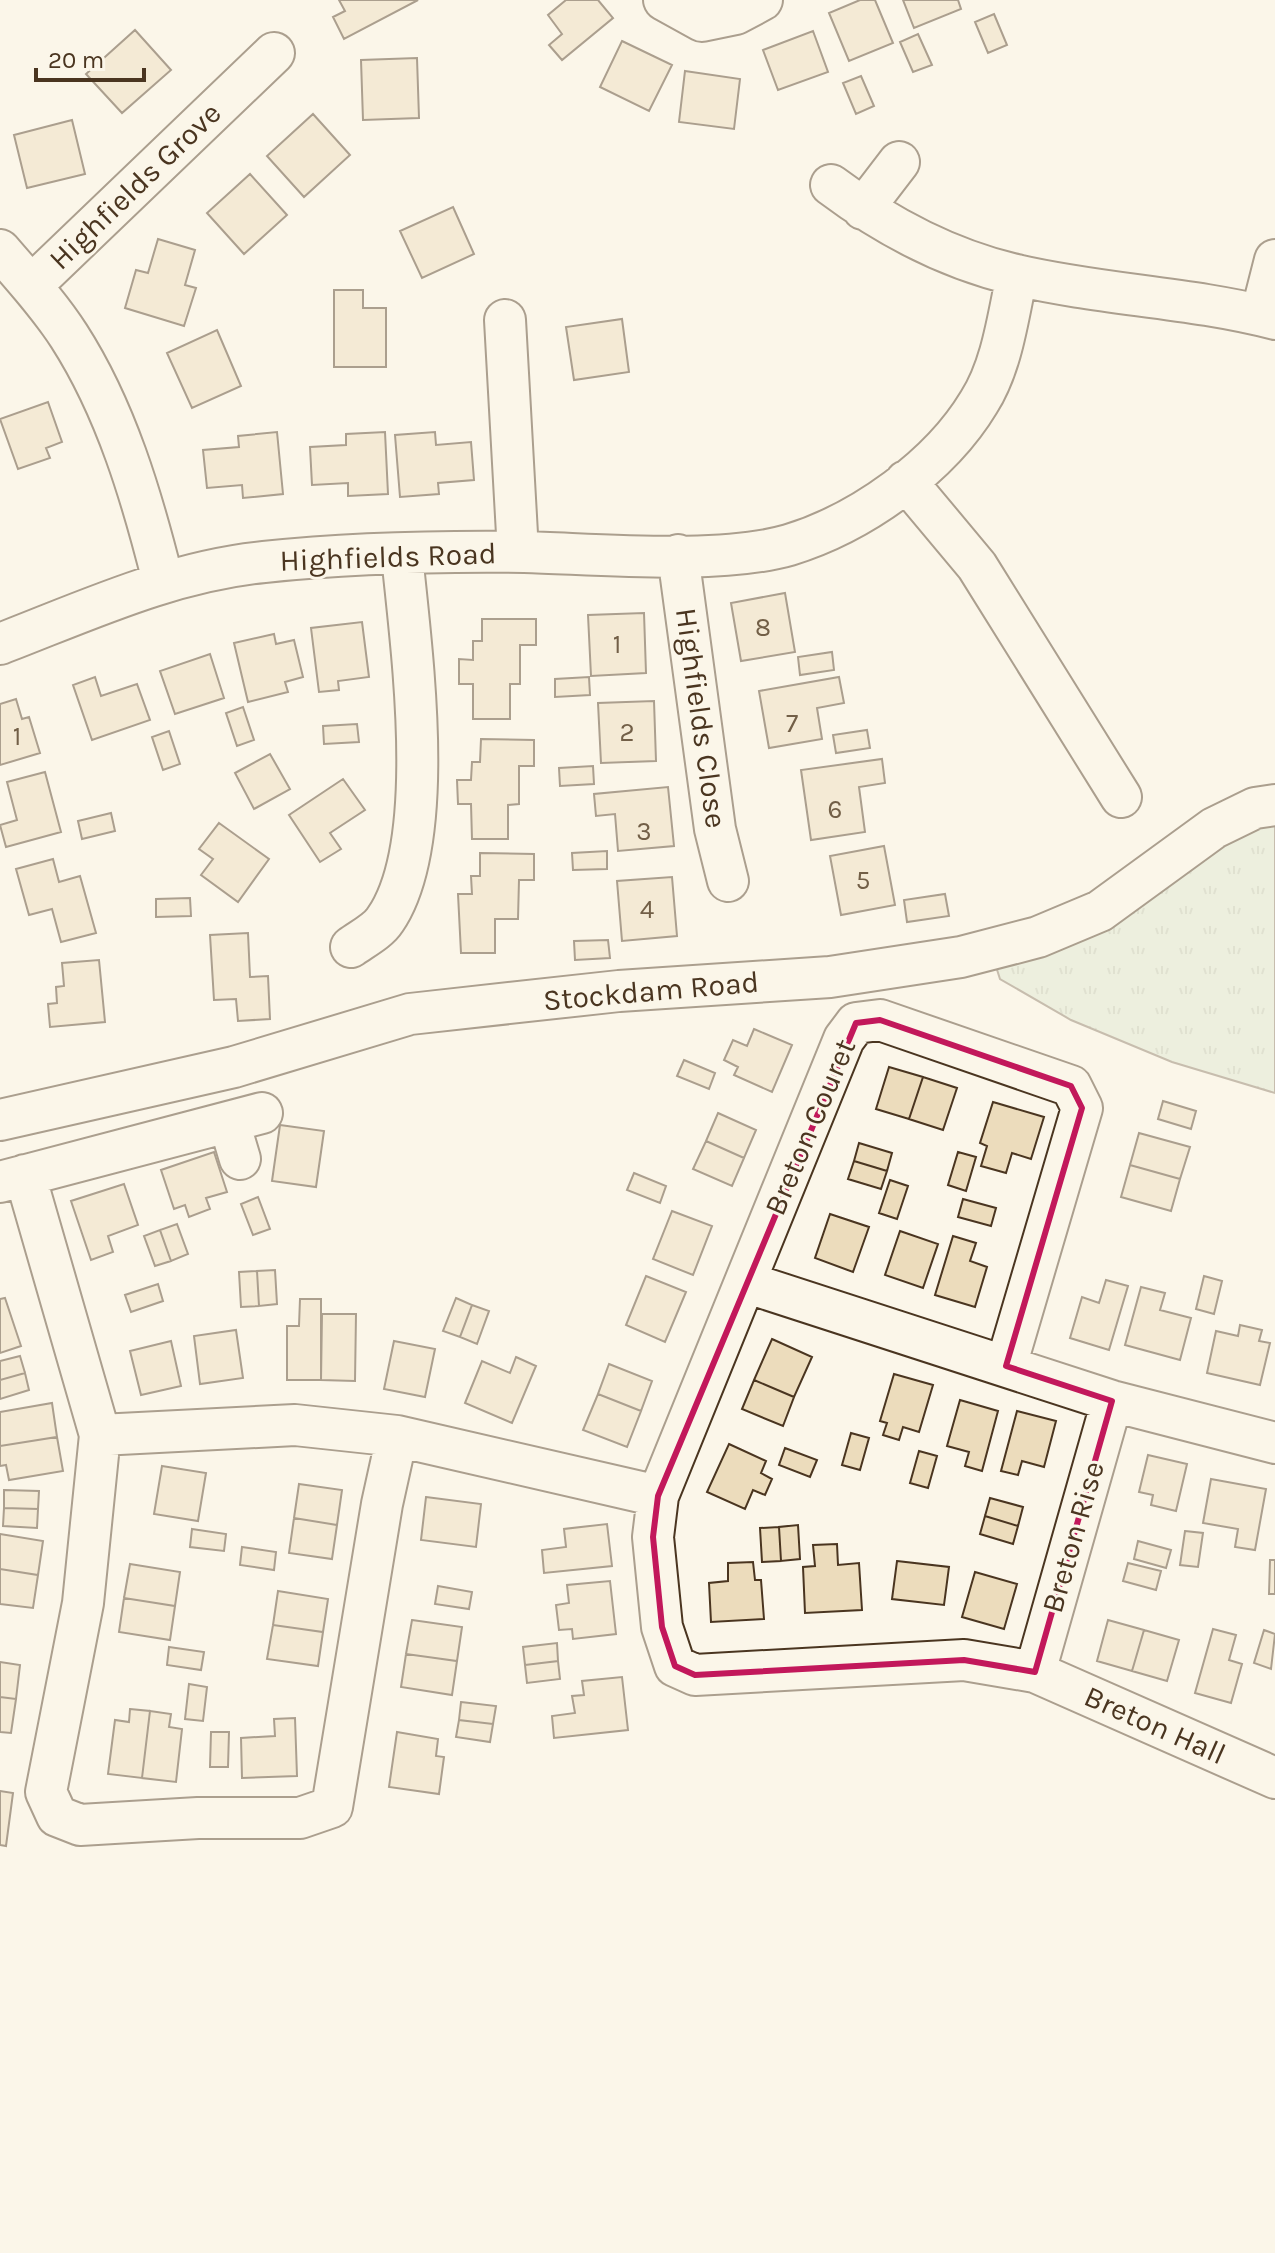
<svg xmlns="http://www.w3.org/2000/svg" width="1275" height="2253" font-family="Karla,sans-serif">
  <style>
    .grass { fill: url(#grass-tufts); stroke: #887966; stroke-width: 2 }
    .building { fill: #ecdcbc; stroke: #4a3520; stroke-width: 2 }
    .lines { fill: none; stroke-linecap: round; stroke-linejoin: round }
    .minor-casing { stroke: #4a3520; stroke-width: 44 }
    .minor { stroke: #fbf6e9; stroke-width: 40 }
    .marked { fill: none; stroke: #c2185b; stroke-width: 6; stroke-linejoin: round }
    .labels { text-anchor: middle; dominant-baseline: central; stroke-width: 6; stroke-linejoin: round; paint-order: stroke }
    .number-label { font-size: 26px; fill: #725f47 }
    .street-label { font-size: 30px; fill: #4a3520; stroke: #fbf6e9 }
  </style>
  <defs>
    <pattern id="grass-tufts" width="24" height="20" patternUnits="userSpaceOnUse" patternTransform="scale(2)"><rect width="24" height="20" fill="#dce7d0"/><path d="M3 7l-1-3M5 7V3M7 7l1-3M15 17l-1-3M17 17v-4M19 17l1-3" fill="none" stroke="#bec7b2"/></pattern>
  </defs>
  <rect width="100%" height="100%" fill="#fbf6e9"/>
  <path class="grass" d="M1275 819V1093L1172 1062 1071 1020 1000 979 993 957Z"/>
  <path class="building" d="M339 0H418L344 39 333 17 345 11Z
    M566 0H598L613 18 562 60 549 45 562 34 548 15Z
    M860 0H875L893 43 849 61 829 13Z
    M903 0H958L961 9 914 28Z
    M994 14 1007 45 988 53 975 22Z
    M135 30 171 70 122 113 86 74Z
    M813 31 828 72 778 90 763 50Z
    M918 34 932 65 913 72 900 42Z
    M622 41 672 65 649 111 600 87Z
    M417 58 419 118 363 120 361 60Z
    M685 71 740 79 734 129 679 122Z
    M861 76 874 106 856 114 843 83Z
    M313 114 350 155 304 197 267 156Z
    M72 120 85 174 27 188 14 135Z
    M250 174 287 215 244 254 207 213Z
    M453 207 474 254 422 278 400 231Z
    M158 239 195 250 185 285 196 288 184 326 125 308 136 270 148 273Z
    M334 290H363V308H386V367H334Z
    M622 319 629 372 574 380 566 327Z
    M217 330 241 386 192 408 167 353Z
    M48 402 62 442 46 448 50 458 18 469 0 419Z
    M277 432 283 494 243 498 242 485 207 488 203 450 239 447 238 436Z
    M385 432 388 494 348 496V483L312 485 310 447 346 445V434Z
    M435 432 436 445 471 442 474 480 438 483 439 494 400 497 395 435Z
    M785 593 795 652 741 661 731 603Z
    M644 613 646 673 591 676 588 615Z
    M482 619H536V645H520V684H510V719H473V684H459V659L473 660V641H482Z
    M362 622 369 677 338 681 339 690 319 692 311 628Z
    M274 634 276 644 294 640 303 677 285 682 288 692 248 702 234 643Z
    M832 652 834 670 800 675 798 657Z
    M210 654 224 698 175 714 160 671Z
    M95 677 101 696 137 684 150 720 92 740 73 685Z
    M589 677 590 695 555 697V679Z
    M839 677 844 703 817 708 822 739 769 748 759 691Z
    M16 699 22 719 29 717 40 753 0 765V704Z
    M654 701 656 761 601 763 598 703Z
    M243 707 254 740 237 746 226 713Z
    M357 724 359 742 324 744 323 726Z
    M867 730 870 748 836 753 833 735Z
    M169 731 180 764 163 770 152 737Z
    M481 739 534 740V766H519V804L508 805V839H472L471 804H458L457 780H471L472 762H480Z
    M270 754 290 789 254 809 235 773Z
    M882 759 885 783 859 787 865 832 811 840 801 770Z
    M593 766 594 784 560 786 559 768Z
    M45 772 61 832 6 847 0 825 17 820 7 782Z
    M343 779 365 810 330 833 341 849 320 862 289 815Z
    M668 787 674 846 618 851 615 814 596 816 594 794Z
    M111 813 115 831 82 839 78 821Z
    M219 823 269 859 238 902 201 875 213 859 199 849Z
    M884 846 895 905 841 915 830 856Z
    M607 851V869L573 870 572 853Z
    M480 853 534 854V880H519L518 919H495V953H461L458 894H472L471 876H480Z
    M53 859 59 882 80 876 96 933 61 942 52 909 29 915 16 869Z
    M672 877 677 936 622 941 617 881Z
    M945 894 949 916 907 922 904 900Z
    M190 898 191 916 156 917V899Z
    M248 933 250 977 268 976 270 1019 238 1021 236 999 214 1000 210 935Z
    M608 940 610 958 575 960 574 941Z
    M99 960 105 1022 50 1027 48 1004 57 1003 56 987 64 986 62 963Z
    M754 1029 792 1045 772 1092 734 1075 738 1067 724 1060 733 1040 747 1046Z
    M684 1060 715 1073 709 1089 677 1076Z
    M889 1067 923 1077 909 1119 876 1109Z
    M923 1077 957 1088 943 1130 909 1119Z
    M1163 1101 1196 1111 1191 1129 1158 1119Z
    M993 1102 1044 1117 1031 1159 1012 1153 1006 1173 981 1166 987 1146 980 1143Z
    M718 1113 756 1130 744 1158 706 1141Z
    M280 1125 324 1131 316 1187 272 1181Z
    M1139 1133 1190 1147 1180 1179 1130 1165Z
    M706 1141 744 1158 732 1186 693 1169Z
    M859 1143 892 1153 887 1171 854 1161Z
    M214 1152 227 1192 206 1198 210 1209 189 1217 185 1205 174 1209 161 1170Z
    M958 1152 976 1157 966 1191 948 1185Z
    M854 1161 887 1171 881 1189 848 1179Z
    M1130 1165 1180 1179 1171 1211 1121 1197Z
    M634 1173 666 1186 660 1203 627 1190Z
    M890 1180 908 1186 897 1219 879 1213Z
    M124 1184 138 1225 108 1236 113 1252 91 1260 71 1201Z
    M258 1197 270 1229 253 1235 241 1204Z
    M963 1199 996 1208 991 1226 958 1217Z
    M672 1211 712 1226 693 1275 653 1259Z
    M830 1214 869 1227 853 1272 815 1258Z
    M177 1224 188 1254 171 1261 160 1230Z
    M160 1230 171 1261 155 1266 144 1236Z
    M900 1231 938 1244 923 1288 885 1275Z
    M953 1236 976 1243 970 1261 987 1267 975 1307 935 1295Z
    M275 1270 277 1304 259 1306 257 1271Z
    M257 1271 259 1306 241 1307 239 1272Z
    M646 1276 686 1292 665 1342 626 1325Z
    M1204 1276 1222 1281 1214 1314 1196 1309Z
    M1106 1280 1128 1286 1109 1350 1070 1338 1082 1297 1099 1303Z
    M158 1284 163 1301 131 1312 125 1295Z
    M1141 1287 1165 1293 1160 1310 1191 1318 1180 1360 1125 1345Z
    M5 1298 21 1346 0 1353V1299Z
    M456 1298 472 1305 460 1337 443 1331Z
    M300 1299H321V1380H287V1326H299Z
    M472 1305 489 1311 477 1344 460 1337Z
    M322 1314H356L355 1381 321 1380Z
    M1240 1325 1262 1330 1259 1341 1270 1343 1260 1385 1207 1373 1216 1331 1238 1336Z
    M236 1330 243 1378 200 1384 194 1336Z
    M772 1339 812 1357 794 1397 754 1380Z
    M171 1341 181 1386 141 1395 130 1351Z
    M394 1341 435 1349 425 1397 384 1389Z
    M20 1356 25 1373 0 1380V1361Z
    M516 1357 536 1366 512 1423 465 1403 482 1361 510 1373Z
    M609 1364 652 1381 641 1411 598 1394Z
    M25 1373 29 1390 0 1399V1380Z
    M894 1374 933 1385 919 1432 903 1427 899 1440 883 1435 887 1423 880 1421Z
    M754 1380 794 1397 783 1426 742 1409Z
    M598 1394 641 1411 627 1447 583 1430Z
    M960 1400 998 1411 982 1471 965 1466 969 1452 947 1446Z
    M52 1403 57 1437 0 1446V1412Z
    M1017 1411 1056 1421 1044 1467 1022 1461 1018 1475 1001 1471Z
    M851 1433 869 1438 860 1470 842 1465Z
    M57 1437 63 1471 9 1480 6 1465 0 1466V1446Z
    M729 1444 766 1461 761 1473 772 1479 765 1495 753 1490 745 1509 707 1492Z
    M785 1448 817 1460 810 1477 779 1465Z
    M919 1451 937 1456 928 1488 910 1483Z
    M1148 1455 1187 1464 1176 1511 1151 1505 1153 1495 1139 1492Z
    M162 1466 206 1473 198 1521 154 1514Z
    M1211 1479 1266 1489 1255 1550 1235 1547 1238 1529 1203 1523Z
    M299 1484 342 1490 337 1525 294 1518Z
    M4 1490 39 1491 38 1509 4 1508Z
    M426 1497 481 1504 476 1547 421 1540Z
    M990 1498 1023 1507 1018 1526 985 1516Z
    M4 1508 38 1509 37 1528 3 1526Z
    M985 1516 1018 1526 1013 1544 980 1534Z
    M294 1518 337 1525 332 1559 289 1553Z
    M607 1524 612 1566 544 1573 542 1550 566 1547 564 1529Z
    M798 1525 800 1559 781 1561 779 1527Z
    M779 1527 781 1561 762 1562 760 1528Z
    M192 1529 226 1534 224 1551 190 1547Z
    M1185 1531 1203 1533 1198 1567 1180 1565Z
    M0 1534 43 1541 38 1575 0 1569Z
    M1138 1541 1171 1550 1166 1568 1134 1559Z
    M837 1544 838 1565 859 1563 862 1610 805 1613 803 1567 815 1566 813 1545Z
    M242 1547 276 1552 274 1570 240 1565Z
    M1270 1560H1275V1594H1269Z
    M897 1561 949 1567 944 1605 892 1599Z
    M753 1562 755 1580H761L764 1619 711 1622 709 1583 728 1581V1563Z
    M1128 1563 1161 1571 1156 1590 1123 1581Z
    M130 1564 180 1572 175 1606 124 1598Z
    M0 1569 38 1575 33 1608 0 1604Z
    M975 1572 1017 1584 1004 1629 962 1617Z
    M610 1581 616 1634 573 1639 572 1629 559 1630 556 1605 569 1603 567 1585Z
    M438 1586 472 1592 469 1609 435 1604Z
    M278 1591 328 1599 323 1632 273 1625Z
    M124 1598 175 1606 170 1640 119 1632Z
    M412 1620 462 1627 457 1661 406 1654Z
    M1108 1620 1144 1630 1132 1671 1097 1661Z
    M273 1625 323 1632 318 1666 267 1659Z
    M1213 1629 1236 1635 1229 1660 1242 1664 1231 1703 1195 1693Z
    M1144 1630 1179 1640 1167 1681 1132 1671Z
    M1264 1630 1275 1634 1271 1669 1254 1663Z
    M557 1643 558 1661 525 1665 523 1647Z
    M169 1647 204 1652 201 1670 167 1665Z
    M406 1654 457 1661 452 1695 401 1687Z
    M558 1661 560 1679 527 1683 525 1665Z
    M0 1662 20 1665 16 1699 0 1697Z
    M622 1677 628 1730 554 1738 552 1716 575 1713 572 1696 584 1695 582 1681Z
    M189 1684 207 1687 203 1721 185 1719Z
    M0 1697 16 1699 11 1733 0 1732Z
    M461 1702 496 1706 493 1724 459 1720Z
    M130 1709 150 1711 142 1778 108 1774 115 1720 129 1722Z
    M150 1711 171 1714 169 1727 182 1729 176 1782 142 1778Z
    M295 1718 297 1776 242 1778 241 1738 275 1736 274 1719Z
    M459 1720 493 1724 490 1742 456 1737Z
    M211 1732H229L228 1767H210Z
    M397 1732 438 1739 436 1756 444 1757 439 1794 389 1787Z
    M0 1791 13 1793 6 1846 0 1845Z"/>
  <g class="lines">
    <defs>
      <path id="minor" d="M664 0 702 21 736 14 762 0
        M831 185C887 227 948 259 1016 275 1101 295 1190 297 1275 319
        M863 209 899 162
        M0 250C24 278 49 305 69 336 116 409 142 497 163 581
        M31 286 274 53
        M1261 315 1275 260
        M505 320 518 552
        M906 481 977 566 1121 797
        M678 555 715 829 728 881
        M0 644C86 611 171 571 264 562 349 553 438 551 524 552 598 554 720 565 789 545 861 523 940 467 979 402 1002 366 1008 317 1017 275
        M351 947C362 939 378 931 385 920 439 842 411 648 402 555
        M0 1120 234 1067 410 1014 619 991 830 977 961 957 1038 937 1100 911 1214 828 1255 808 1275 805
        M229 1122 240 1159
        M25 1175 100 1435 83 1603 46 1792 57 1816 80 1825 198 1818H300L332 1807 382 1504 397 1436
        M0 1182 262 1113
        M745 1282 658 1496 653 1537 662 1627 675 1666 695 1675 964 1660 1035 1672 1275 1778
        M1006 1366 1082 1108 1071 1086 880 1020 856 1023 844 1039 745 1282 1112 1401 1275 1443
        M100 1435 295 1425 397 1436 658 1496
        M1035 1672 1112 1401"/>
    </defs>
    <use href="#minor" class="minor-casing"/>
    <use href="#minor" class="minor"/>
  </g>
  <path d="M0 0H1275V2253H0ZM880 1020 1071 1086 1082 1108 1006 1366 1112 1401 1035 1672 964 1660 695 1675 675 1666 662 1627 653 1537 658 1496 856 1023Z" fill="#fbf6e9" fill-opacity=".55" fill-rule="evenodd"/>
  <path class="marked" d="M880 1020 1071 1086 1082 1108 1006 1366 1112 1401 1035 1672 964 1660 695 1675 675 1666 662 1627 653 1537 658 1496 856 1023Z"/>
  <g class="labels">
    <g class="number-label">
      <text x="763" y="627">8</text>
      <text x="617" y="644">1</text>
      <text x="792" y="723">7</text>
      <text x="627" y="732">2</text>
      <text x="17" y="736">1</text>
      <text x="835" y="809">6</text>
      <text x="644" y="831">3</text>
      <text x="863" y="880">5</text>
      <text x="647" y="909">4</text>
    </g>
    <g class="street-label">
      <text transform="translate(135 186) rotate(-44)">Highfields Grove</text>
      <text transform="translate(388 557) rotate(-2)">Highfields Road</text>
      <text transform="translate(701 718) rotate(82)">Highfields Close</text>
      <text transform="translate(651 991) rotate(-5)">Stockdam Road</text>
      <text transform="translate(810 1127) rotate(-67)">Breton Couret</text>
      <text transform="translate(1073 1537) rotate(-74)">Breton Rise</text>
      <text transform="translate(1155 1725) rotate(24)">Breton Hall</text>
    </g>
  </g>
  <path d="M36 68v12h108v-12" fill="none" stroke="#4a3520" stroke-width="4"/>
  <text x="48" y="68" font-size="24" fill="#4a3520" stroke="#fbf6e9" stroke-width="6" paint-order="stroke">20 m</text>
</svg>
